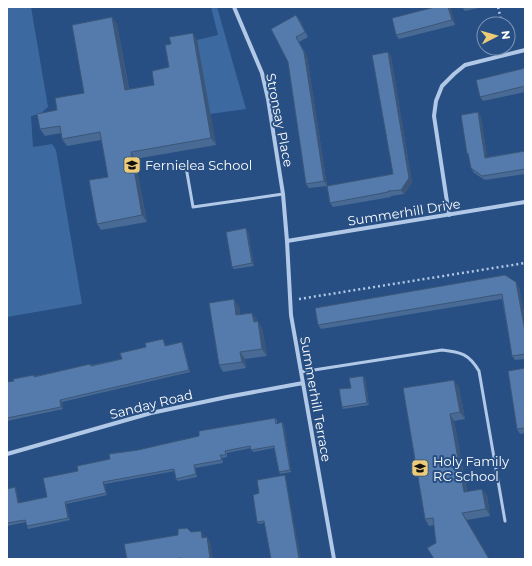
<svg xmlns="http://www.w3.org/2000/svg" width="532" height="566" font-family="Montserrat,sans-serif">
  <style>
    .green { fill: #3c699f }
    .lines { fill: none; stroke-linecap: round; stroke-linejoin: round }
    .path { stroke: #b1c9e7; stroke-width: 2.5; stroke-dasharray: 2 3; stroke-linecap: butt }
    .lane { stroke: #b1c9e7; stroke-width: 3 }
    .street { stroke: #b1c9e7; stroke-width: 4 }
    .wall { fill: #486a94 }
    .shaded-wall { fill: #3b5678 }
    .building { fill: #547bac; stroke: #3b5678 }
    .labels { text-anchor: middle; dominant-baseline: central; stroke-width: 4; stroke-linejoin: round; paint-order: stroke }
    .street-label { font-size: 13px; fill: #fff; stroke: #284f83 }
    .poi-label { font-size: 13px; fill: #fff; stroke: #284f83; text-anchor: start }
  </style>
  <rect width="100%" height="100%" fill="#284f83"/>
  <path class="green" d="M7 7H31L48 107 40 114 31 116 33 147 52 144 56 150 82 304 7 317Z
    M211 7H217L246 109 210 114 197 40 218 35Z"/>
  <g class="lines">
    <path class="path" d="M498 7 502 24
      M299 299 525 263"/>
    <path class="lane" d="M186 167 193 207 283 194
      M301 372 442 350C461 352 469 354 479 371L505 521"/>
    <path class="street" d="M234 7 262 73 268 99 283 194 287 241 291 315 334 559
      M449 215 434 116 436 101 442 86 454 74 465 65 525 50
      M287 241 525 202
      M7 454 151 413 227 397 303 383"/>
  </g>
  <path class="wall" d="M435 7H450L455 25 399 39 396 35Z
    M462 7H483L465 11Z
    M112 17 117 24 129 89 154 85 169 67 197 40 216 145 135 159 147 222 101 230 97 224 108 177 101 140 67 146 62 139 61 133 45 136 40 129 57 110 84 93Z
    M300 20 308 37 299 42 307 56 327 186 393 174 388 52 391 56 412 183 404 194 391 196V197L333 207 330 203 327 186 309 188 306 184 288 62Z
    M525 68V92L483 101 480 97Z
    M478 112 481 117 487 157 525 151V174L485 180 474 173 471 168 469 157 467 154Z
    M248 231 254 266 234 269 232 267Z
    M519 287 525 318V359L515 360 512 356 502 299 321 329 318 325Z
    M239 306 240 315 257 319V321L262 328 267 356 245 359 246 368 223 372 219 365Z
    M164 341 166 346 182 342 183 344 190 372 62 402 63 409 7 421V382L14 381 34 375 35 376 122 359 146 347Z
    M525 369V433L520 434 517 429Z
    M365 378 369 405 343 409 342 407 351 388Z
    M459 387 465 419 454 421 467 491 487 495 490 516 467 520 436 543 434 525 429 526 425 519 403 388Z
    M275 418 277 420V423L284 425 291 472 280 474 279 472 274 448 253 452 251 448 227 453V457L222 458 223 463 195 468 197 477 178 481 176 479 175 471 105 484 107 495 66 504 70 520 28 529 27 526 26 522 7 526V489L15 487 16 489 19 503 47 497 78 471 110 459 138 450 199 436Z
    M286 478 264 523 259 524 257 522 259 493Z"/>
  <path class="shaded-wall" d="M448 7H450L451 8 455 25 452 20Z
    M296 15 300 20 308 37 305 32Z
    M112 17 117 24 130 97 125 90Z
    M193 33 197 40 216 145 211 138Z
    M296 37 299 42 307 56 327 186 324 181Z
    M388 52 391 56 412 183 404 194 401 190Z
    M478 112 481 117 488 162 485 158Z
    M131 152 135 159 147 222 142 215Z
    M246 228 248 231 254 266 252 263Z
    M516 282 519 287 525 318V331Z
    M234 299 239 306 241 322 236 315Z
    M252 313 257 319 258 328 254 322Z
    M258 321 262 328 267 356 262 349Z
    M182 342 183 344 190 372 189 370Z
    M240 352 245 359 246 368 242 362Z
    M363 376 365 378 369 405 367 403Z
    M454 380 459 387 465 419 460 412Z
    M60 400 62 402 63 409 61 407Z
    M450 414 454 421 468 498 464 492Z
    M282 422 284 425 291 472 290 470Z
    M285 475 286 478 301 559H299Z
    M103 482 105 484 107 495 106 493Z
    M15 487 16 489 20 505 18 503Z
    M482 489 487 495 490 516 486 509Z
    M65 502 66 504 70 520 68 518Z
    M462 513 467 520 490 559H489Z
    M201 531 204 536 205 542 202 538Z
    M207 537 210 542 213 559 210 558Z"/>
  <path class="building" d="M435 7H448L452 20 396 35 392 18Z
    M296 15 305 32 296 37 304 52 324 181 306 184 288 62 271 29Z
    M112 17 125 90 154 85 152 71 169 67 165 45 171 44 169 37 193 33 211 138 131 152 142 215 97 224 89 180 108 177 100 132 62 139 60 126 40 129 37 114 57 110 55 98 84 93 72 25Z
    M388 52 409 178 401 190 388 191V192L330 203 327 186 393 174 372 55Z
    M525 68V86L480 97 476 80Z
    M478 112 485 158 525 151V169L482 176 471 168 468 153 467 154 461 115Z
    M246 228 252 263 232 267 226 232Z
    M505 275 516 282 525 331V354L512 356 502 294 318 325 315 308Z
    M234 299 236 315 252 313 254 322 258 321 262 349 240 352 242 362 219 365 209 303Z
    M163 339 165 346 182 342 189 370 60 400 61 407 7 418V382L14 381 13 379 34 375V377L90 364 91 366 122 359 120 353 146 347 145 343Z
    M525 368V428L517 429 508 371Z
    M363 376 367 403 342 407 339 389 351 388 349 378Z
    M454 380 460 412 450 414 464 492 482 489 486 509 462 513 489 559H434L427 548 436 543 433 518 425 519 403 388Z
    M275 418 276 424 282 422 290 470 279 472 274 446 251 450 250 446 225 451 226 455H220L222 460 194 465 196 474 176 479 174 469 103 482 106 493 65 502 68 518 27 526 25 520 7 523V489L15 487 18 503 47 497 43 478 78 471 77 466 110 459 109 454 138 450 199 436V431Z
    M285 475 299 559H271L264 521 257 522 253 495 259 493 257 480Z
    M187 528 191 532 201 531 202 538 207 537 210 558 207 559H182V558L174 559H127L124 544 178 535V529Z"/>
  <defs>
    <symbol id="school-square" viewBox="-11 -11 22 22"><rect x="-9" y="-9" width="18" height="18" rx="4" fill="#ec7" stroke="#284f83"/><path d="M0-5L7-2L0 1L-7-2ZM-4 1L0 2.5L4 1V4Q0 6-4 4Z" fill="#111"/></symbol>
  </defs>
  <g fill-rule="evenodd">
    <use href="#school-square" x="122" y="155" width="20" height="20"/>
    <use href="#school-square" x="410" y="458" width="20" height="20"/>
  </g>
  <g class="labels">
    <g class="street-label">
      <text transform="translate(280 120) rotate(79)">Stronsay Place</text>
      <text transform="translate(404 212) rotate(-9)">Summerhill Drive</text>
      <text transform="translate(316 399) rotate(80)">Summerhill Terrace</text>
      <text transform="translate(151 404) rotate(-14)">Sanday Road</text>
    </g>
    <g class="poi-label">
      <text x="145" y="165">Fernielea School</text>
      <text x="433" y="461">Holy Family<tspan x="433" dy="15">RC School</tspan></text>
    </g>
  </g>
  <rect width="532" height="566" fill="none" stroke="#ffffff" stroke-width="16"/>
  <g transform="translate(496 36) rotate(84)"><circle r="19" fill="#284f83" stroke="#7e95b5"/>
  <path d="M0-3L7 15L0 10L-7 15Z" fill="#eecc77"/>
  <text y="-6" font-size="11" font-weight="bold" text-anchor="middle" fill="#ffffff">N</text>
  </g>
</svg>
